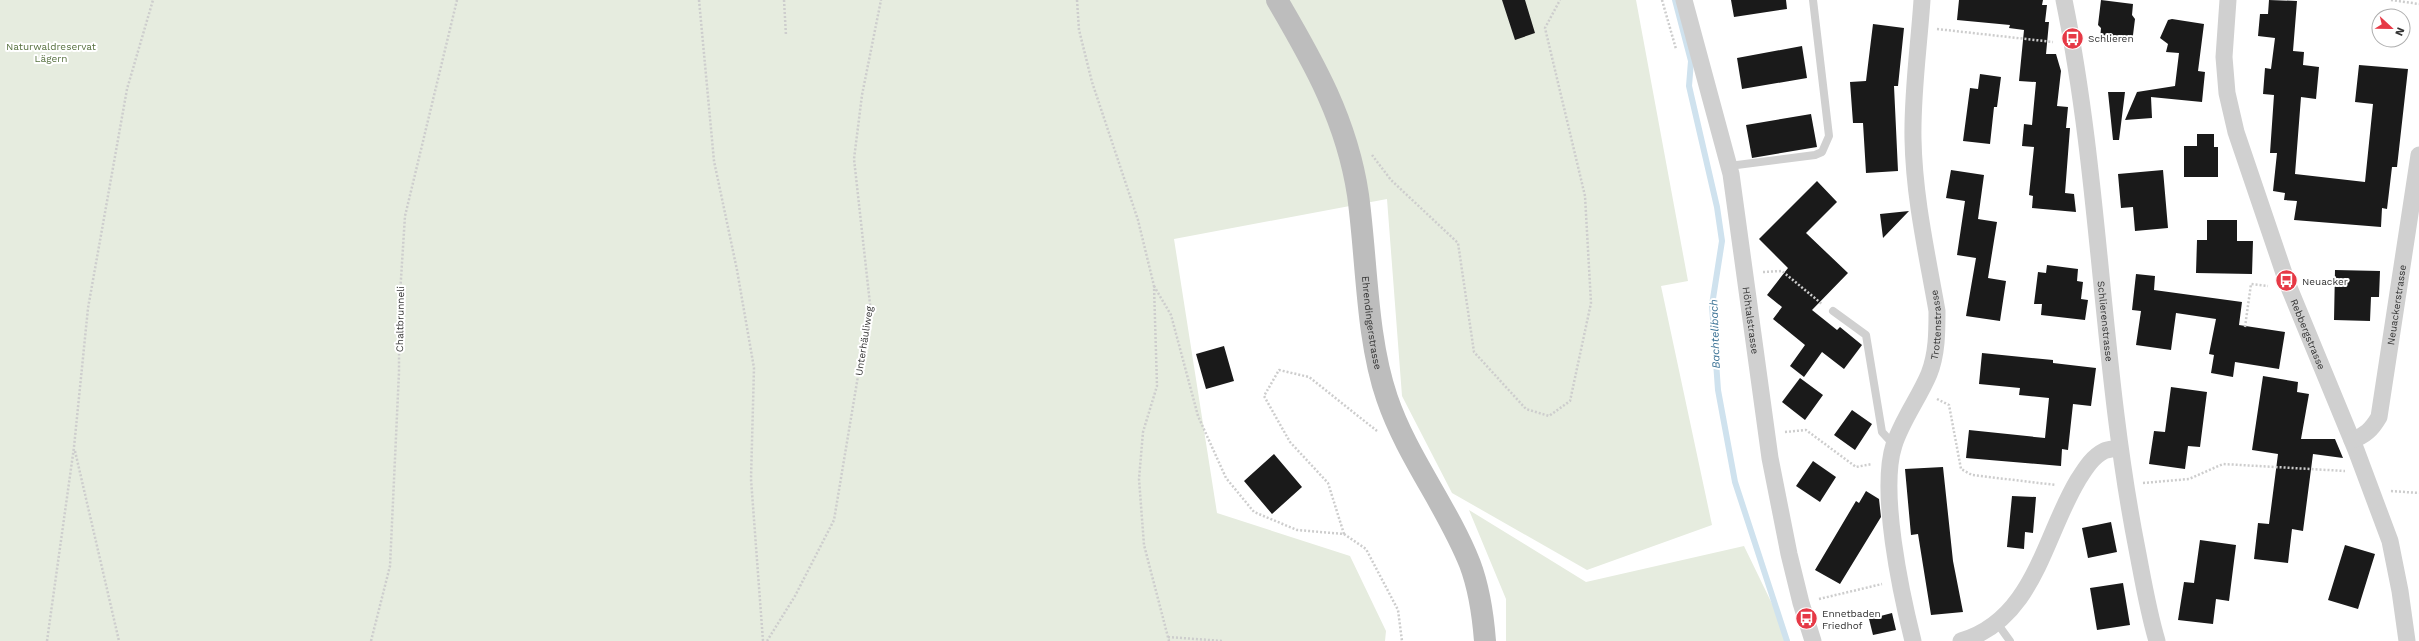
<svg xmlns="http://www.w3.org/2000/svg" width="2419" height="641" font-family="'Work Sans',sans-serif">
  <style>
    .green { fill: #e6ecdf }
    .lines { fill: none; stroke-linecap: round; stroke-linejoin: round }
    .stream { stroke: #cfe2ee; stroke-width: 6 }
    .building { fill: #1a1a1a }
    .path { stroke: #cdcdcd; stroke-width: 2.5; stroke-dasharray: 2 2; stroke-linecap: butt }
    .service { stroke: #d0d0d0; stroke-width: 8 }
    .minor { stroke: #d0d0d0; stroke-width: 17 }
    .secondary { stroke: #bdbdbd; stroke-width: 22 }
    .labels { text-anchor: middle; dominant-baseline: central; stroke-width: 4; stroke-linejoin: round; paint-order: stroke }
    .poi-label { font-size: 10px; fill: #333; stroke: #fff; text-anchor: start }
    .park-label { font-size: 10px; fill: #56703f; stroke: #fff }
    .street-label { font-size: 10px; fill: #333; stroke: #fff }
    .water-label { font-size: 11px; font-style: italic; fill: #3f7597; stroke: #fff }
  </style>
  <rect width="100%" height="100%" fill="#fff"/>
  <path class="green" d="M0 0H1636L1688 281 1661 286 1712 525 1587 570 1452 493 1402 396 1387 199 1174 239 1217 513 1350 556 1386 631 1385 641H0Z
    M1469 510 1586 582 1744 546 1790 641H1506V599Z"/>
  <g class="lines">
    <path class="stream" d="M1675 0 1691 61 1689 86 1717 207 1722 241 1712 305 1718 390 1735 482 1787 641"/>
  </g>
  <path class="building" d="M1502 0H1525L1535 33 1515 40Z
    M1731 0H1786L1787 9 1734 17Z
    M1959 0H2043L2042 5H2047L2045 22H2049L2046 54H2056L2061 71 2057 106 2068 107 2066 128H2070L2065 193 2074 194 2076 212 2032 208 2033 196 2029 195 2034 147 2022 146 2024 124 2032 125 2036 82 2019 81 2024 30 2009 28 2010 25 1957 20Z
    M2101 0 2133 4 2132 15 2135 19 2132 43 2100 40 2101 28 2098 25Z
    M2269 0 2297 1 2293 51 2304 52 2303 65 2319 67 2316 99 2301 97 2295 174 2365 182 2373 104 2355 102 2359 65 2408 69 2397 167H2392L2387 209 2382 208 2381 227 2294 220 2297 201 2284 200 2285 193 2273 191 2277 153H2270L2274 95 2263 94 2265 68 2271 69 2275 38 2258 36 2260 14H2268Z
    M2172 19 2204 24 2198 71 2205 72 2202 102 2151 97 2152 118 2125 120 2137 92 2175 86 2179 53 2166 52 2168 44 2160 38 2168 20Z
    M1873 24 1904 28 1898 86H1894L1898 171 1866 173 1863 123H1853L1850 82 1866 81Z
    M1802 46 1807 78 1742 89 1737 58Z
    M1980 74 2001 77 1997 107H1994L1990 144 1963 141 1970 88 1978 89Z
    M2108 92H2125L2119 140H2113Z
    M1811 114 1817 147 1752 158 1746 125Z
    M2197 134H2214V147H2218V177H2184V146H2197Z
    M1951 170 1984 175 1978 219 1997 222 1988 278 2006 281 2000 321 1966 316 1976 258 1957 255 1965 201 1946 198Z
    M2163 170 2168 228 2135 231 2133 207 2121 208 2118 174Z
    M1817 181 1837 202 1806 233 1848 273 1812 310 1837 330 1840 327 1862 345 1844 369 1822 352 1804 377 1790 366 1805 345 1773 319 1782 307 1767 295 1788 268 1759 239Z
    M1909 211 1883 238 1880 214Z
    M2207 220H2237V241H2253L2252 274 2196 273 2197 240H2207Z
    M2047 265 2078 269 2077 281 2083 282 2081 299 2088 300 2085 320 2041 315 2042 304H2034L2038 272 2046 273Z
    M2335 270 2380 271 2379 297H2371L2370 321 2334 320Z
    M2136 274 2155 276 2154 290 2242 302 2239 325 2285 332 2279 369 2235 362 2233 377 2211 373 2214 355 2209 354 2216 319 2176 313 2171 350 2136 345 2141 311 2132 310Z
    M1224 346 1234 381 1206 389 1196 354Z
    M1982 353 2053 360V363L2096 368 2091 406 2073 404 2068 450 2062 449 2061 466 1966 458 1969 430 2045 438 2049 398 2019 395 2020 388 1979 384Z
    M2263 376 2298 382 2297 392 2309 394 2301 439H2335L2343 458 2313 454 2303 531 2292 529 2288 563 2254 559 2258 523 2269 524 2278 454 2252 450Z
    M1800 378 1823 395 1805 420 1782 402Z
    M2171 387 2207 392 2200 447 2188 446 2185 469 2149 464 2154 431 2165 432Z
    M1852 410 1872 424 1855 450 1834 435Z
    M1274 454 1302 487 1272 514 1244 481Z
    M1813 461 1836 477 1820 502 1796 486Z
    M1943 467 1953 561 1963 612 1931 615 1918 534 1911 535 1905 469Z
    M1866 491 1879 499 1881 517 1840 584 1815 570 1856 501 1859 503Z
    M2012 496 2036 497 2033 533 2025 532 2024 549 2007 547Z
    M2111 522 2117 552 2088 558 2082 528Z
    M2200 540 2236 545 2229 601 2216 599 2213 624 2178 620 2184 582 2194 583Z
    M2345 545 2375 554 2358 609 2328 600Z
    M2123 583 2130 625 2097 630 2090 588Z
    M1892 613 1896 630 1873 635 1869 619Z"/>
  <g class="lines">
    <path class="path" d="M699 0 714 161 737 270 754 368 751 479 763 641
      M784 0 786 36
      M1077 0 1079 30 1092 82 1138 220 1154 286 1157 386 1143 432 1139 479 1144 545 1169 641
      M1662 0 1676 49
      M2391 0 2419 4
      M1937 29 2053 42
      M1372 155 1391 180 1458 243 1474 352 1526 409 1549 416 1570 401 1591 303 1585 196 1545 28 1560 0
      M1763 272 1782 271 1822 304
      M1154 286 1171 315 1198 416 1226 478 1254 512 1297 530 1344 534 1328 483 1290 442 1264 396 1279 370 1309 377 1377 431
      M2245 327 2251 284 2268 286
      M1937 399 1949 405 1961 469 1972 475 2056 485
      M1785 432 1806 430 1856 467 1872 464
      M75 451 119 641
      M2143 483 2189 479 2223 464 2345 471
      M2391 491 2419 493
      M1344 534 1366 549 1398 610 1402 641
      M1819 599 1882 584
      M1168 637 1223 641
      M47 641 74 447 88 308 127 89 153 0
      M371 641 390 566 399 372V310L405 216 457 0
      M767 641 795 596 834 520 870 304 854 159 862 95 881 0"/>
    <path class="service" d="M1729 166 1815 155 1822 152 1829 136 1813 0
      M1833 311 1866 335 1882 432 1894 445
      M1997 623 2010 641"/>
    <g class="minor">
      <path id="s1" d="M1684 0 1731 174 1770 458 1789 554 1801 603 1813 641"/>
      <path id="s2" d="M2064 0C2101 181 2101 367 2137 549 2143 580 2148 611 2157 641"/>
      <path id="s3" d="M2228 0 2224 57 2227 93 2236 132 2288 285 2356 450 2390 541 2400 591 2407 641"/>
      <path id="s4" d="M2352 440C2365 436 2372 429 2379 417L2419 155"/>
      <path id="s5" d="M1913 641C1901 593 1879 491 1894 445 1902 420 1919 398 1929 374 1937 354 1937 332 1937 311 1927 254 1914 197 1913 139 1912 93 1919 46 1922 0"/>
      <path d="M1961 641C2034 620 2044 536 2078 480 2085 469 2092 457 2104 451 2108 449 2115 449 2119 448"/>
    </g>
    <path class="secondary" id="s6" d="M1277 0C1314 63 1347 121 1358 195 1367 260 1366 337 1387 398 1407 457 1447 506 1470 564 1479 588 1483 615 1485 641"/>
  </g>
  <defs>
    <symbol id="bus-disc" viewBox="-11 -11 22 22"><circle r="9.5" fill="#e63946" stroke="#fff"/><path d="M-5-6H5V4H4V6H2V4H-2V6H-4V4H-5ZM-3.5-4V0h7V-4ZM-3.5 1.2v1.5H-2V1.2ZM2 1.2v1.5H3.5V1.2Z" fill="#fff"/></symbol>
  </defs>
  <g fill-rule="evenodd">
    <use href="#bus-disc" x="2060" y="26" width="25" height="25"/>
    <use href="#bus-disc" x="2274" y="268" width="25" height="25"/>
    <use href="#bus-disc" x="1794" y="606" width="25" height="25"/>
  </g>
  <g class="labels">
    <g class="poi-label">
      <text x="2088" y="38">Schlieren</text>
      <text x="2302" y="281">Neuacker</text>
      <text x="1822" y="613">Ennetbaden<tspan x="1822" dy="12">Friedhof</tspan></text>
    </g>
    <g class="park-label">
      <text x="51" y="46">Naturwaldreservat<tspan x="51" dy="12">Lägern</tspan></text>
    </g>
    <g class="street-label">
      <text stroke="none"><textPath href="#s4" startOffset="150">Neuackerstrasse</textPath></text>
      <text transform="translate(400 319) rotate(-89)">Chaltbrunneli</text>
      <text stroke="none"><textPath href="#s1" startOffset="328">Höhtalstrasse</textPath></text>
      <text stroke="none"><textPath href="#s2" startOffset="324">Schlierenstrasse</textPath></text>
      <text stroke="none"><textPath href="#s6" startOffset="341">Ehrendingerstrasse</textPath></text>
      <text stroke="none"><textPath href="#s5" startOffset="328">Trottenstrasse</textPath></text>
      <text stroke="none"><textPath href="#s3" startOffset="348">Rebbergstrasse</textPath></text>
      <text transform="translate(864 341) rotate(-81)">Unterhäuliweg</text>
    </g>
    <g class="water-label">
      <text transform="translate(1715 334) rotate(-92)">Bachtelibach</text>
    </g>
  </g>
  <g transform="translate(2391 28) rotate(112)"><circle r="19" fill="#ffffff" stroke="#adadad"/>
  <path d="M0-3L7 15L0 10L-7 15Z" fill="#e63946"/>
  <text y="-6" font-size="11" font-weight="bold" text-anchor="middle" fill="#333333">N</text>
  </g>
</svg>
